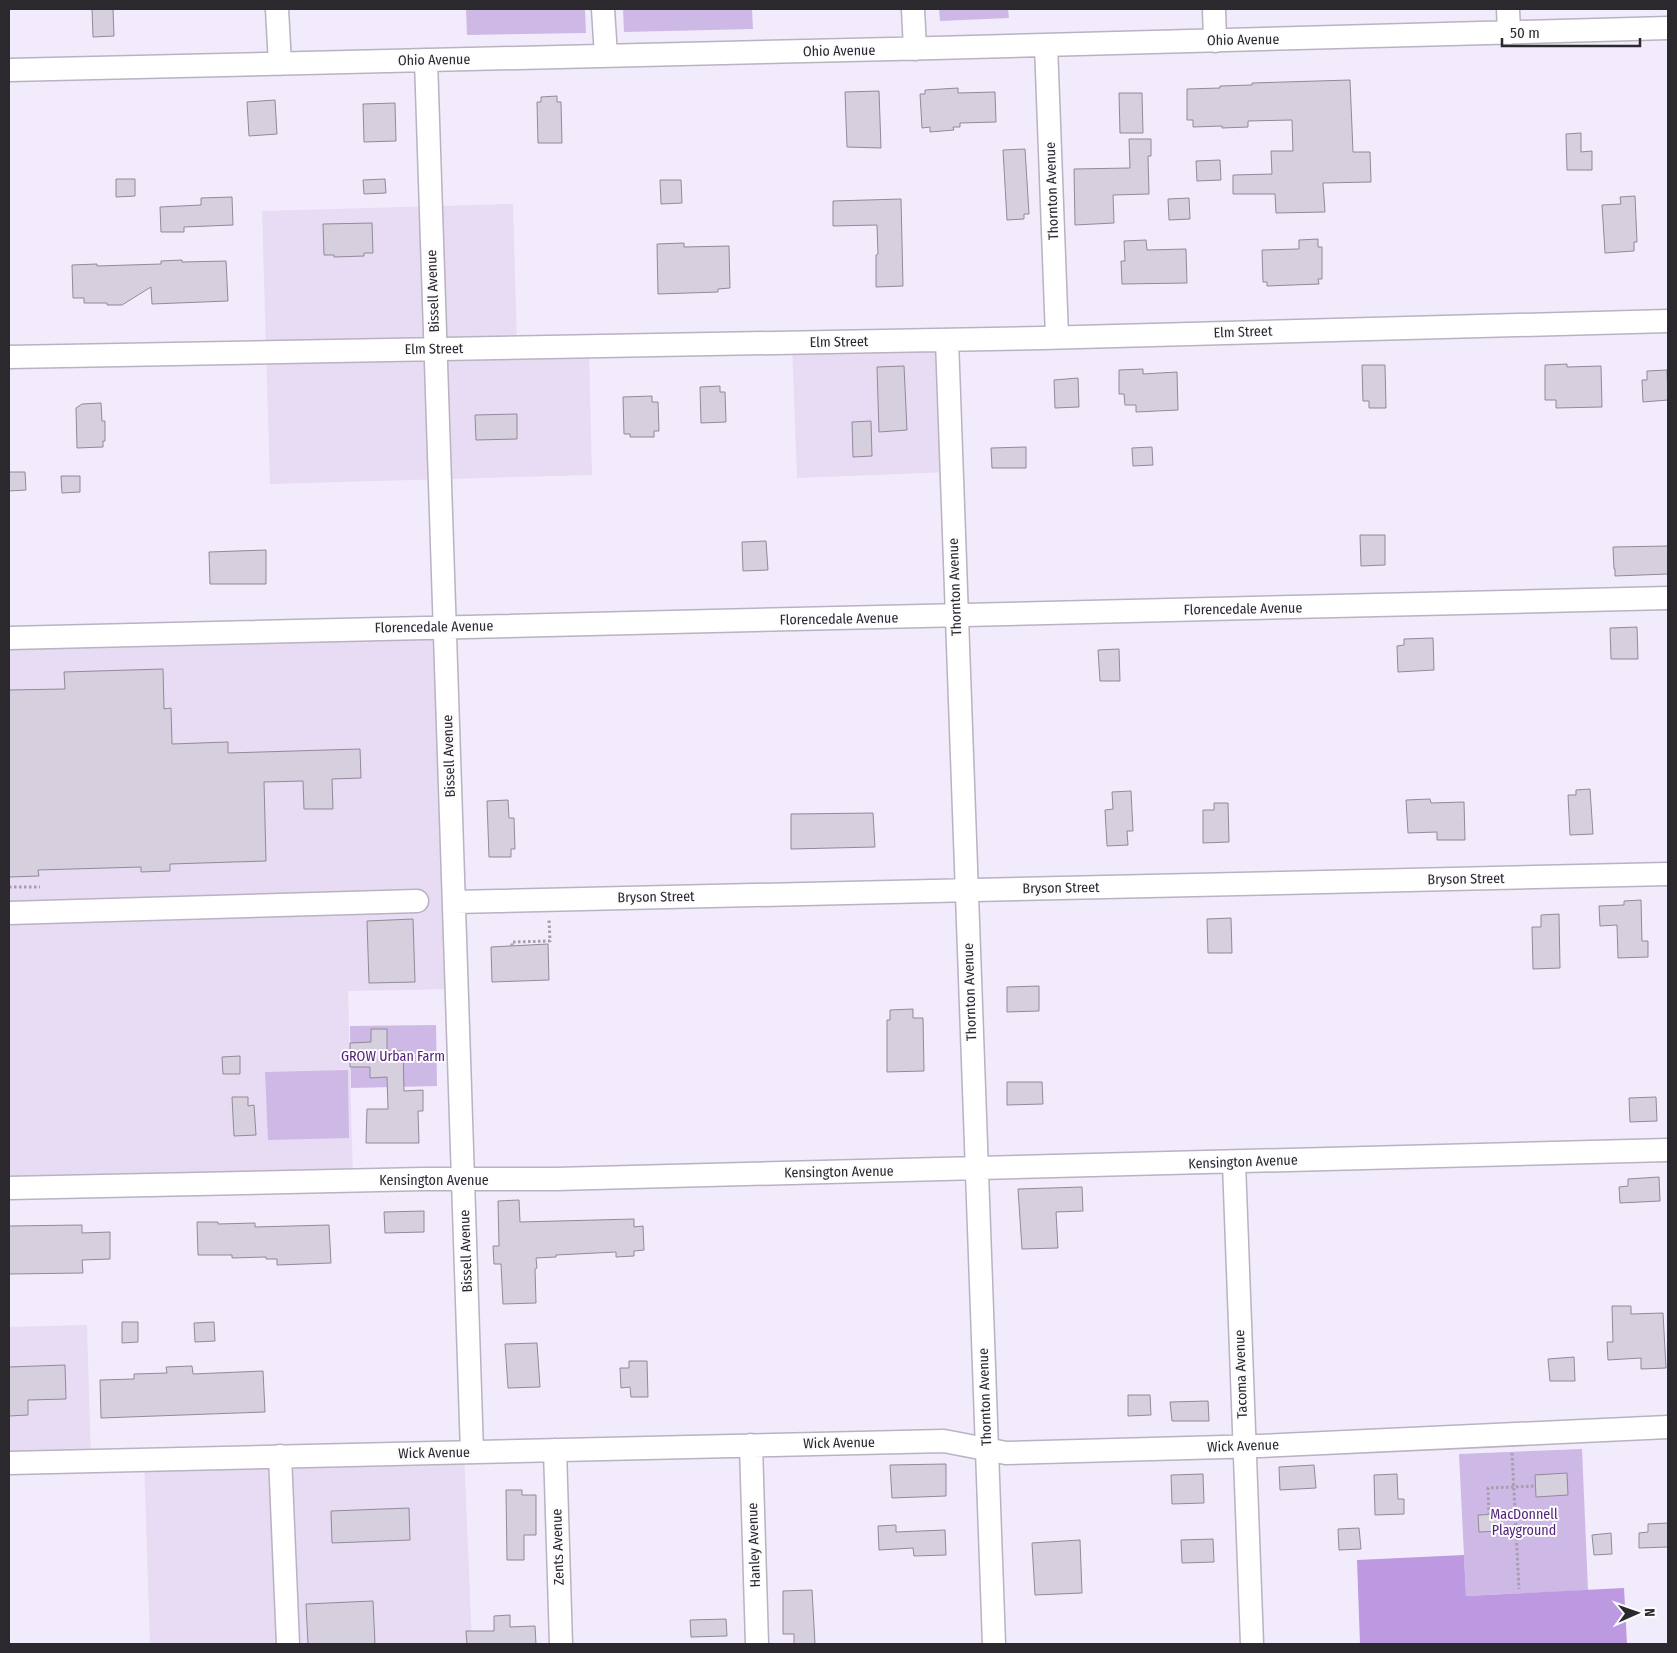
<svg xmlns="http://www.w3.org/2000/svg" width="1677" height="1653" font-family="'Fira Sans Condensed',sans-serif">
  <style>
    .built { fill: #e7dcf3 }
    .green { fill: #ceb9e6 }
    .forest { fill: #bd99e2 }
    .building { fill: #d6cfde; stroke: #918a99 }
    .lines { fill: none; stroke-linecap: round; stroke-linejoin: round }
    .minor-casing { stroke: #b9b2c1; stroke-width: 25 }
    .path { stroke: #a49fab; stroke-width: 3; stroke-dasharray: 2.5 2.5; stroke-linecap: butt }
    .minor { stroke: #fff; stroke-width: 22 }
    .labels { text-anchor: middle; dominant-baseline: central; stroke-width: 4; stroke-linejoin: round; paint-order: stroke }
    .street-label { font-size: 14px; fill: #2b282e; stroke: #fcfbfe }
    .park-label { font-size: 14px; fill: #532378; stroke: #fcfbfe }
  </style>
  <rect width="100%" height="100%" fill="#f2ebfb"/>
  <path class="built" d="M513 204 517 347 589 346 592 475 270 484 262 211Z
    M947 340 951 472 797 478 792 343Z
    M445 627 457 989 348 991 353 1181 9 1188V638Z
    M87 1325 91 1461 9 1463V1327Z
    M464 1452 472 1644H150L144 1459Z"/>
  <path class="green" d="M466 9H585L586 33 467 35Z
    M623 9H752L753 29 624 32Z
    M939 9H1008L1009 18 940 21Z
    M436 1025 437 1086 351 1088 350 1026Z
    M348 1070 349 1138 268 1140 265 1072Z
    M1582 1449 1588 1590 1466 1596 1459 1454Z"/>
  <path class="forest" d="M1464 1555 1466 1596 1624 1588 1627 1644H1360L1357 1560Z"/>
  <path class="building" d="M92 9H113L114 36 93 37Z
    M1350 80 1353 152H1370L1371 182 1323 183 1325 212 1276 213 1275 194H1233V175L1272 174 1271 151H1293L1292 120 1248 121V127L1222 128V126L1193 127V120H1187V89L1220 88V86L1252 85V83Z
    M958 88V93L995 92 996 122 960 123V127H953L954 130 930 132V127L922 128 920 94H925V90Z
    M879 91 881 148 847 147 845 92Z
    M1119 93H1142L1143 133H1120Z
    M557 96V102H561L562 143H538L537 102H541V97Z
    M275 100 277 134 249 136 247 102Z
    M395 103 396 141 364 142 363 104Z
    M1581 133V152L1592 151V170H1567L1566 134Z
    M1129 139H1151V156H1148L1149 194 1113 195 1114 223 1075 225 1074 169 1130 168Z
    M1025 149 1029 214H1024V219L1007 220 1003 150Z
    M1220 160 1221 180 1197 181 1196 161Z
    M116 179H135V196L116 197Z
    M385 179 386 193 364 194 363 180Z
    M660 180H681L682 203 661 204Z
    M1635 196 1637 242H1634V251L1605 253 1602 205 1621 204 1620 197Z
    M232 197 233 225 184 227V232H161L160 207 201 205V198Z
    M1189 198 1190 219 1169 220 1168 199Z
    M901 199 903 286 876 287V255L878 254 877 225 833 226V201Z
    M372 223 373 253H364V256L334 257V255H324L323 224Z
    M1318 239V247H1322V279H1318L1319 284 1267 286V282H1263L1262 250 1299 249V240Z
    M1146 240 1147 250 1186 249 1187 283 1122 284 1121 261H1125L1124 241Z
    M684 243V247L729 246 730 288 718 289V292L658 294 657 244Z
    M182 260V262L226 261 228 301 152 304 151 287 122 305H107V303H84V298H73L72 265 97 264V266L161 264V261Z
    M1567 364V367L1601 366 1602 407 1556 408V400H1545V365Z
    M1362 365H1385L1386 408H1369V401H1363Z
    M904 366 907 430 879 432 877 367Z
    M1143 369V374L1177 372 1178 410 1136 412V405H1125L1124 394H1119V370Z
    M1667 370 1668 400 1643 402 1642 380H1647V371Z
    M1078 378 1079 407 1055 408 1054 380Z
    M720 386V392H725L726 422 701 423 700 387Z
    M652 396V402H658L659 431H654V437H630V434H624L623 397Z
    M101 403 102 421H105V441H103V447L77 448 76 408 82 404Z
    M517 414V439L476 440 475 415Z
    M871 421 872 456 853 457 852 422Z
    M1026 447V468H992L991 448Z
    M1152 447 1153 465 1133 466 1132 448Z
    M9 472H25L26 490 9 491Z
    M61 476H80V492L62 493Z
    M1360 535H1385V565L1361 566Z
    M766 541 768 570 743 571 742 542Z
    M1668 546V574L1615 576V569H1614L1613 547Z
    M266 550V584H210L209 552Z
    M1637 627 1638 659H1611L1610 628Z
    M1433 638 1434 670 1398 672 1397 646 1404 645V639Z
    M1119 649 1120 681H1100L1098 650Z
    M163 669 164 709 171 708 172 744 228 742V753L360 749 361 778 332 779 333 809H304L303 781 264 782 266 861 170 864V871L141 872V867L38 870 39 876 9 877V690L65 689 64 672Z
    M1590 789 1593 834 1570 835 1568 795H1576V790Z
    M1131 791 1133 831H1127L1128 845 1107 846 1105 810 1113 809 1112 792Z
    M1430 799 1431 803 1464 802 1465 840H1437V832L1408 833 1406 800Z
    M508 800 509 818H514L515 849H511V857H489L487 801Z
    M1214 803H1228L1229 842 1203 843V810H1214Z
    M873 813 875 847 791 849V814Z
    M1641 900 1642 941H1648V957L1618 958 1617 925 1600 926 1599 906 1624 905V901Z
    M1559 914 1560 968 1533 969 1532 927H1541V915Z
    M1231 918 1232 953H1208L1207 919Z
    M413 919 415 982 369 983 367 921Z
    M548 944 549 980 492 982 491 947Z
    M1039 986V1011L1007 1012V987Z
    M913 1009V1018H923L924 1071 887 1072V1020H890V1010Z
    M371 1029H387V1051H403L404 1091 423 1090V1111H418L419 1143H366L367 1109H388L387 1077 370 1078V1067H350V1043L371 1042Z
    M240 1056V1074H223L222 1057Z
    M1007 1082H1042L1043 1104 1007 1105Z
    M232 1097H248V1106L254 1105 256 1135 234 1136Z
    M1656 1097 1657 1121 1630 1122 1629 1098Z
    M1659 1177 1660 1201 1620 1203 1619 1187 1628 1186V1179Z
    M1082 1187 1083 1211 1056 1212 1058 1248 1022 1249 1018 1189Z
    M519 1200 520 1222 634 1219V1227L643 1226 644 1250 634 1251V1256L616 1257V1252L556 1255V1257L536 1258 537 1268 535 1269 536 1303 503 1304 501 1264H494L493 1246H499L498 1201Z
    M424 1211V1232L385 1233 384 1212Z
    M197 1222H218V1224L255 1223V1227L329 1225 331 1263 277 1265V1259H266V1257L232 1258V1255H198Z
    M82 1225V1233L110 1232V1259L82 1260 83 1273 9 1274V1226Z
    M1612 1306H1631V1314L1663 1313 1666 1368 1641 1369V1358L1608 1360 1607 1342H1613Z
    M122 1322H138V1342L122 1343Z
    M214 1322 215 1341 195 1342 194 1323Z
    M537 1343 540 1387 508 1388 505 1344Z
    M1574 1357 1575 1381H1550L1548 1359Z
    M629 1361H647L648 1397H631L630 1387 621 1388 620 1368H629Z
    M65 1365 66 1399 28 1400V1415L9 1416V1367Z
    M192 1366 193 1374 263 1371 265 1412 101 1418 100 1380 134 1379V1374L167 1373 166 1367Z
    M1128 1395H1150L1151 1415 1128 1416Z
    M1208 1401 1209 1421H1172L1170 1402Z
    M946 1464V1496L892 1498 890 1465Z
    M1314 1465 1316 1488 1280 1490 1279 1467Z
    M1567 1473 1568 1495 1536 1497 1535 1475Z
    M1203 1474 1204 1503 1172 1504 1171 1475Z
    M1397 1474 1398 1499H1404V1514L1375 1515 1374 1475Z
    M506 1490H522V1495H536V1535H524V1560H507Z
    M409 1508 410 1540 332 1543 331 1511Z
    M1501 1514 1502 1531 1479 1532 1478 1515Z
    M1668 1523V1547L1639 1548V1533L1648 1532V1524Z
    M896 1525V1532L945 1530 946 1555 914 1556 913 1548 879 1550 878 1526Z
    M1359 1528 1361 1549 1339 1550 1338 1529Z
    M1611 1533 1612 1554 1594 1555 1592 1535Z
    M1213 1539 1214 1562 1182 1563 1181 1540Z
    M1080 1540 1082 1593 1035 1595 1032 1543Z
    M812 1590 815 1644H794V1634H783V1591Z
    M373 1601 375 1644H308L306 1604Z
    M510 1615V1627L535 1626 536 1644H467L466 1631H494V1616Z
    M726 1619 727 1636 691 1637 690 1620Z"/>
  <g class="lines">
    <defs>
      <path id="minor" d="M277 9 280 64
        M603 9 606 56
        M913 9 915 49
        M1214 9 1215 41
        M1508 9 1509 33
        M1046 45 1057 337
        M426 60 472 1452
        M9 70 935 48 1668 28
        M947 340 994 1644
        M9 357 1042 338 1668 321
        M9 638 1668 598
        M454 902 1668 874
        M9 913 417 901
        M1234 1163 1252 1644
        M9 1188 424 1179H556L1668 1150
        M751 1445 757 1644
        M555 1450 561 1644
        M280 1456 288 1644
        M9 1463 944 1441 1006 1453 1260 1446 1668 1427"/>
    </defs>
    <use href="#minor" class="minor-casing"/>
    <path class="path" d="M9 887H40
      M512 946V942L550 941 549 920
      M1512 1453 1519 1589
      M1489 1515 1488 1488 1536 1486"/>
    <use href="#minor" class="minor"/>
  </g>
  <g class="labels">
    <g class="street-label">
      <text transform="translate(1243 40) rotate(-1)">Ohio Avenue</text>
      <text transform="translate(839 51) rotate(-1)">Ohio Avenue</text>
      <text transform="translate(434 60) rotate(-1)">Ohio Avenue</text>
      <text transform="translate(1052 191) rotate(-92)">Thornton Avenue</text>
      <text transform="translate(433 291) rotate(-92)">Bissell Avenue</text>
      <text transform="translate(1243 332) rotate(-2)">Elm Street</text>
      <text transform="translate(839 342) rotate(-1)">Elm Street</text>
      <text transform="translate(434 349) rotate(-1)">Elm Street</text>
      <text transform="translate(955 587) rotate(-92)">Thornton Avenue</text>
      <text transform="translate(1243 609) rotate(-1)">Florencedale Avenue</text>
      <text transform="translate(839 619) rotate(-1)">Florencedale Avenue</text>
      <text transform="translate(434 627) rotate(-1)">Florencedale Avenue</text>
      <text transform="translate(449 756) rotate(-92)">Bissell Avenue</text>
      <text transform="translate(1466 879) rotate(-1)">Bryson Street</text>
      <text transform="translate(1061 888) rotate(-1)">Bryson Street</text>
      <text transform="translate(656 897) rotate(-1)">Bryson Street</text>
      <text transform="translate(970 992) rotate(-92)">Thornton Avenue</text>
      <text transform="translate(1243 1162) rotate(-2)">Kensington Avenue</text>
      <text transform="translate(839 1172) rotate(-1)">Kensington Avenue</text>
      <text x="434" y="1180">Kensington Avenue</text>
      <text transform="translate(466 1251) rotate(-92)">Bissell Avenue</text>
      <text transform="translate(1241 1374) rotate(-92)">Tacoma Avenue</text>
      <text transform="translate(985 1397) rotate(-92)">Thornton Avenue</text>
      <text transform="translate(839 1443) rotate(-1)">Wick Avenue</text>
      <text transform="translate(1243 1446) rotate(-2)">Wick Avenue</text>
      <text transform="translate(434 1453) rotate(-1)">Wick Avenue</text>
      <text transform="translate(754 1545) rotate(-92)">Hanley Avenue</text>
      <text transform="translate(558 1547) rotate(-92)">Zents Avenue</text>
    </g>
    <g class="park-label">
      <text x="393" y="1056">GROW Urban Farm</text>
      <text x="1524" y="1514">MacDonnell<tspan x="1524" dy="16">Playground</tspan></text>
    </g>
  </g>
  <rect width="1677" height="1653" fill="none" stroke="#2b282e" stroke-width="20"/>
  <g transform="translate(1637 1613) rotate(88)" stroke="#fcfbfe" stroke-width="4" paint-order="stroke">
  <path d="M0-4L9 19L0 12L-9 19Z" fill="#2b282e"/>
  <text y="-8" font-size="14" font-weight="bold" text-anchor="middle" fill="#2b282e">N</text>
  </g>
  <path d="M1502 38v8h138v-8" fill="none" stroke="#2b282e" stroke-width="2.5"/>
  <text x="1510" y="38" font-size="15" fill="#2b282e" stroke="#fcfbfe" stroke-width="4" paint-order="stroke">50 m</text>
</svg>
